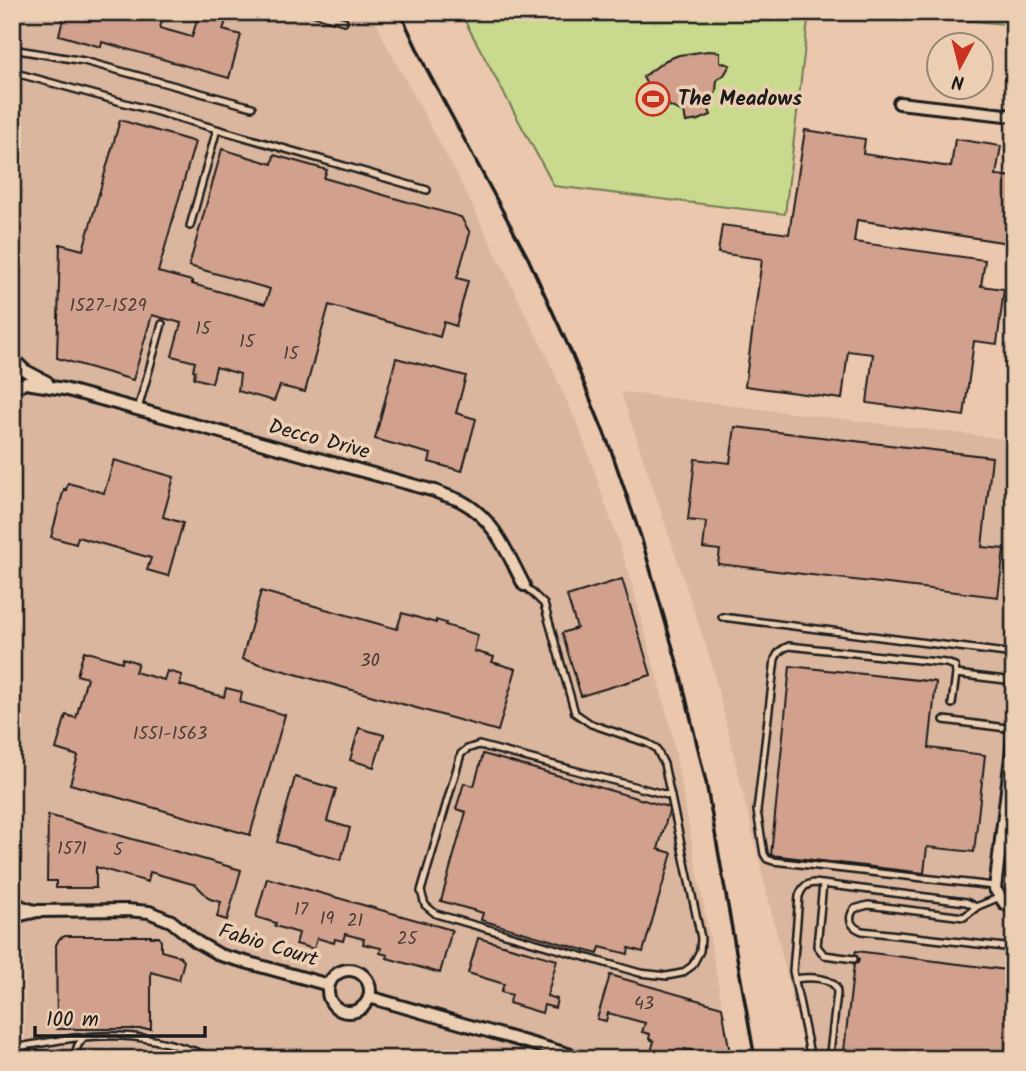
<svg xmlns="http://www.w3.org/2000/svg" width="1026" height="1071" font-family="Kalam,sans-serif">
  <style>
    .built { fill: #dbb69e }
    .green { fill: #c9d98d; stroke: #727a54; stroke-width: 2 }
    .building { fill: #d2a18d; stroke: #1c1c1c; stroke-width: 2 }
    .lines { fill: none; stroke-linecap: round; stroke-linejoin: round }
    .service-casing { stroke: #1c1c1c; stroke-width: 10 }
    .minor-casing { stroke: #1c1c1c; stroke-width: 16 }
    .service { stroke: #ecceb2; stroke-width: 5 }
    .minor { stroke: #ecceb2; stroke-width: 10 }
    .rail { stroke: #1c1c1c; stroke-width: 3.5 }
    .labels { text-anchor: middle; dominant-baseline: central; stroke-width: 7; stroke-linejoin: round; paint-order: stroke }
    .number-label { font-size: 18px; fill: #4a3d38 }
    .poi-label { font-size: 21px; font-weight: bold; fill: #1c1c1c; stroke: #ecceb2; text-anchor: start }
    .street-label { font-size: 21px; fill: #1c1c1c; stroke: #ecceb2 }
  </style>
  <rect width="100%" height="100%" fill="#eac7ad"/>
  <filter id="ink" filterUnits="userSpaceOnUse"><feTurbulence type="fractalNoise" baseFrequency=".0143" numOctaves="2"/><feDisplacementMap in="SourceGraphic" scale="14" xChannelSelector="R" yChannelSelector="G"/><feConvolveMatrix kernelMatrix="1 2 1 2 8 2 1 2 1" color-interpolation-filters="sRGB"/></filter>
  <g filter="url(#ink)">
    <path class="built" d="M18 12H372L384 40 458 177 548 359 581 433 628 570 671 729 732 1059H25L20 488 21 218Z
      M621 392 1014 440V1059H807L711 661Z"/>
    <path class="green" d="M460 12H809L785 214 554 186Z
      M882 12H1014V25Z"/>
    <path class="building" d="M65 12H164L160 28 192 37 197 20 178 15V12H223L228 14 223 30 241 35 229 78 102 42 101 47 59 35Z
      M708 51 720 52V62L730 65 724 75 717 80 716 91 713 100 707 105 711 115 699 120 686 122 684 112 671 107 662 99 645 96 640 90 647 85 643 77 666 60 679 55Z
      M120 120 195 142 158 272 192 281V284L265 304 270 289 189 266 222 149 272 164 274 155 327 170 324 178 461 217 470 233 457 278 468 281 456 326 444 322 440 337 329 305 305 392 280 386 274 401 238 391 240 374 216 367 212 383 194 378 195 371 193 370 195 362 172 356 181 323 152 315 133 380 57 358 60 244 83 250Z
      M805 130 865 139 863 154 951 167 955 139 1001 146 996 175 1014 177V230L1011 229 1009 243 857 220 854 242 985 260 981 286 1004 289 997 344 974 341 964 416 867 403 873 354 848 351 842 399 745 386 762 259 718 253 722 225 789 234Z
      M396 358 466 376 456 413 476 419 462 471 429 462 431 454 375 439Z
      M735 427 992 457 982 547 1004 549 998 597 718 564 720 550 703 548 706 522 688 520 695 459 730 463Z
      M114 460 174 477 163 517 183 523 168 576 147 570 151 558 78 537 76 544 51 537 64 489 66 490 68 483 104 493Z
      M622 579 651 675 581 696 562 633 577 628 567 596Z
      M261 591 397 629 402 613 436 623V620L446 623 445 625 478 635 474 651 494 657 492 662 516 669 498 731 242 659Z
      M84 651 122 662 123 658 138 663 135 672 164 680 167 671 182 675 180 685 224 697 226 688 242 692 240 702 285 715 250 835 70 784 78 756 56 749 66 715 76 718 87 678 77 675Z
      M790 666 936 682 929 748 985 755 974 852 927 847 924 873 771 855Z
      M359 728 384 735 374 767 350 760Z
      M483 754 668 807 669 811 658 849 672 853 643 952 629 948 628 954 600 947 598 954 481 920 483 913 441 901 466 812 456 809 464 783 474 786Z
      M295 777 336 789 327 821 350 828 341 860 277 842Z
      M48 815 241 870 227 920 217 917 221 902 210 899 196 885 150 872 148 882 96 867V888H56V881H47Z
      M267 878 452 930 440 973 387 958 388 955 380 953 381 948 363 944 364 939 345 934 343 941 335 939 334 943 317 938 314 949 296 944 299 933 275 926 276 923 256 917Z
      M65 936H151V937H159L161 941V951L179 956 184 961 179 980 151 972V1029H57L56 945 59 939Z
      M478 938 557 960 547 996 557 999 555 1008 544 1005 542 1013 509 1003 512 995 501 992 504 984 468 973Z
      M856 951 1014 971V1059H843L854 964 858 963 859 959 855 954Z
      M610 975 722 1007 731 1059H717L685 1049 682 1059H649L654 1041 649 1039 650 1034 642 1032 645 1023 608 1013 606 1021 597 1019Z"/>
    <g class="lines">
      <defs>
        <path id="service" d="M313 12 344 21
          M12 49 84 61 252 107
          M12 72 158 112 427 190
          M190 226 217 129
          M138 409 162 324
          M524 585 544 604 575 713 591 724 647 743 656 748 664 764 701 938 700 951 692 966 682 973 667 976 640 973 436 914 425 905 421 891 461 754 467 749 479 745 671 796
          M722 617 1014 654
          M952 704 956 674
          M944 720 1014 729
          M823 884 817 946 824 955 854 959
          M994 886 773 861 767 859 764 854 757 811 775 659C778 652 781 649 789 646L946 663 955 666 956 674 1014 681
          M978 906 964 917 868 905 854 909C847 919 851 927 862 931L1014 948
          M795 979C809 977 827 976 836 987L837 993 830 1053 827 1059
          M12 1048C48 1042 85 1034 122 1036 154 1037 188 1049 218 1059
          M73 1059 78 1045 84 1037
          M811 1059 793 971 799 896C802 888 805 884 814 883L966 902 976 907 1000 897"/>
        <path id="minor" d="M899 103 1014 116
          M12 358 24 370 47 382
          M12 387 26 383 64 389 435 491C443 495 453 497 461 501 494 518 507 553 524 585
          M1014 732 995 889 1005 904 1014 906
          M12 898C18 907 25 908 35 911
          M12 917 38 911 127 910 149 912 171 921 197 942 220 955 329 985
          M328 991a21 21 0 1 1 42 0a21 21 0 1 1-42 0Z
          M369 997 585 1059"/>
      </defs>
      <use href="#service" class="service-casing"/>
      <use href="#minor" class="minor-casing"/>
      <use href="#service" class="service"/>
      <use href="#minor" class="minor"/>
      <path class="rail" d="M400 12 426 68 528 258 571 352 611 450 641 537 680 673 706 782 755 1059"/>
    </g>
  </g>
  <defs>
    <symbol id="stadium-ring" viewBox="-11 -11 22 22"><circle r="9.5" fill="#ecceb2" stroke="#c8321e" stroke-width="1.5"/><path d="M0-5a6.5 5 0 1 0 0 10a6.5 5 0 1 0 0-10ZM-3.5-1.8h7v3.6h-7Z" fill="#c8321e"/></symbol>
  </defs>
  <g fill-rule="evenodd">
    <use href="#stadium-ring" x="634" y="80" width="38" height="38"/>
  </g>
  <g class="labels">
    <g class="number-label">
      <text x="108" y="306">1527-1529</text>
      <text x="203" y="329">15</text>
      <text x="247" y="342">15</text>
      <text x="291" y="354">15</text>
      <text x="370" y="661">30</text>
      <text x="170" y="734">1551-1563</text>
      <text x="72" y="849">1571</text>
      <text x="118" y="850">5</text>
      <text x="301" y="910">17</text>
      <text x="327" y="919">19</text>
      <text x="355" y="921">21</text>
      <text x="407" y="939">25</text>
      <text x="644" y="1004">43</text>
    </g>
    <g class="poi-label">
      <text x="678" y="99">The Meadows</text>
    </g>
    <g class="street-label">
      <text transform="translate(319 440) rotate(15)">Decco Drive</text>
      <text transform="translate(268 946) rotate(17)">Fabio Court</text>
    </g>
  </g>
  <rect width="1026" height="1071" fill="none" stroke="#ecceb2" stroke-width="42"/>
  <rect x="21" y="21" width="984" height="1029" fill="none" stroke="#1c1c1c" stroke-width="2.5" filter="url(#ink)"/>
  <g transform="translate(960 66) rotate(187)"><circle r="33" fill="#ecceb2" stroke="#998776" stroke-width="2"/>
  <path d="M0-5L12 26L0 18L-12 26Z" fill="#c8321e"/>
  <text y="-10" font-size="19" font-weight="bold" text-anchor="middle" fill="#1c1c1c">N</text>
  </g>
  <path d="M35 1026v10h170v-10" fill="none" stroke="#1c1c1c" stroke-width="3.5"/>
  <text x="46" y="1026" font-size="21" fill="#1c1c1c" stroke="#ecceb2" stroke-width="5" paint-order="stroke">100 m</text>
</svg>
